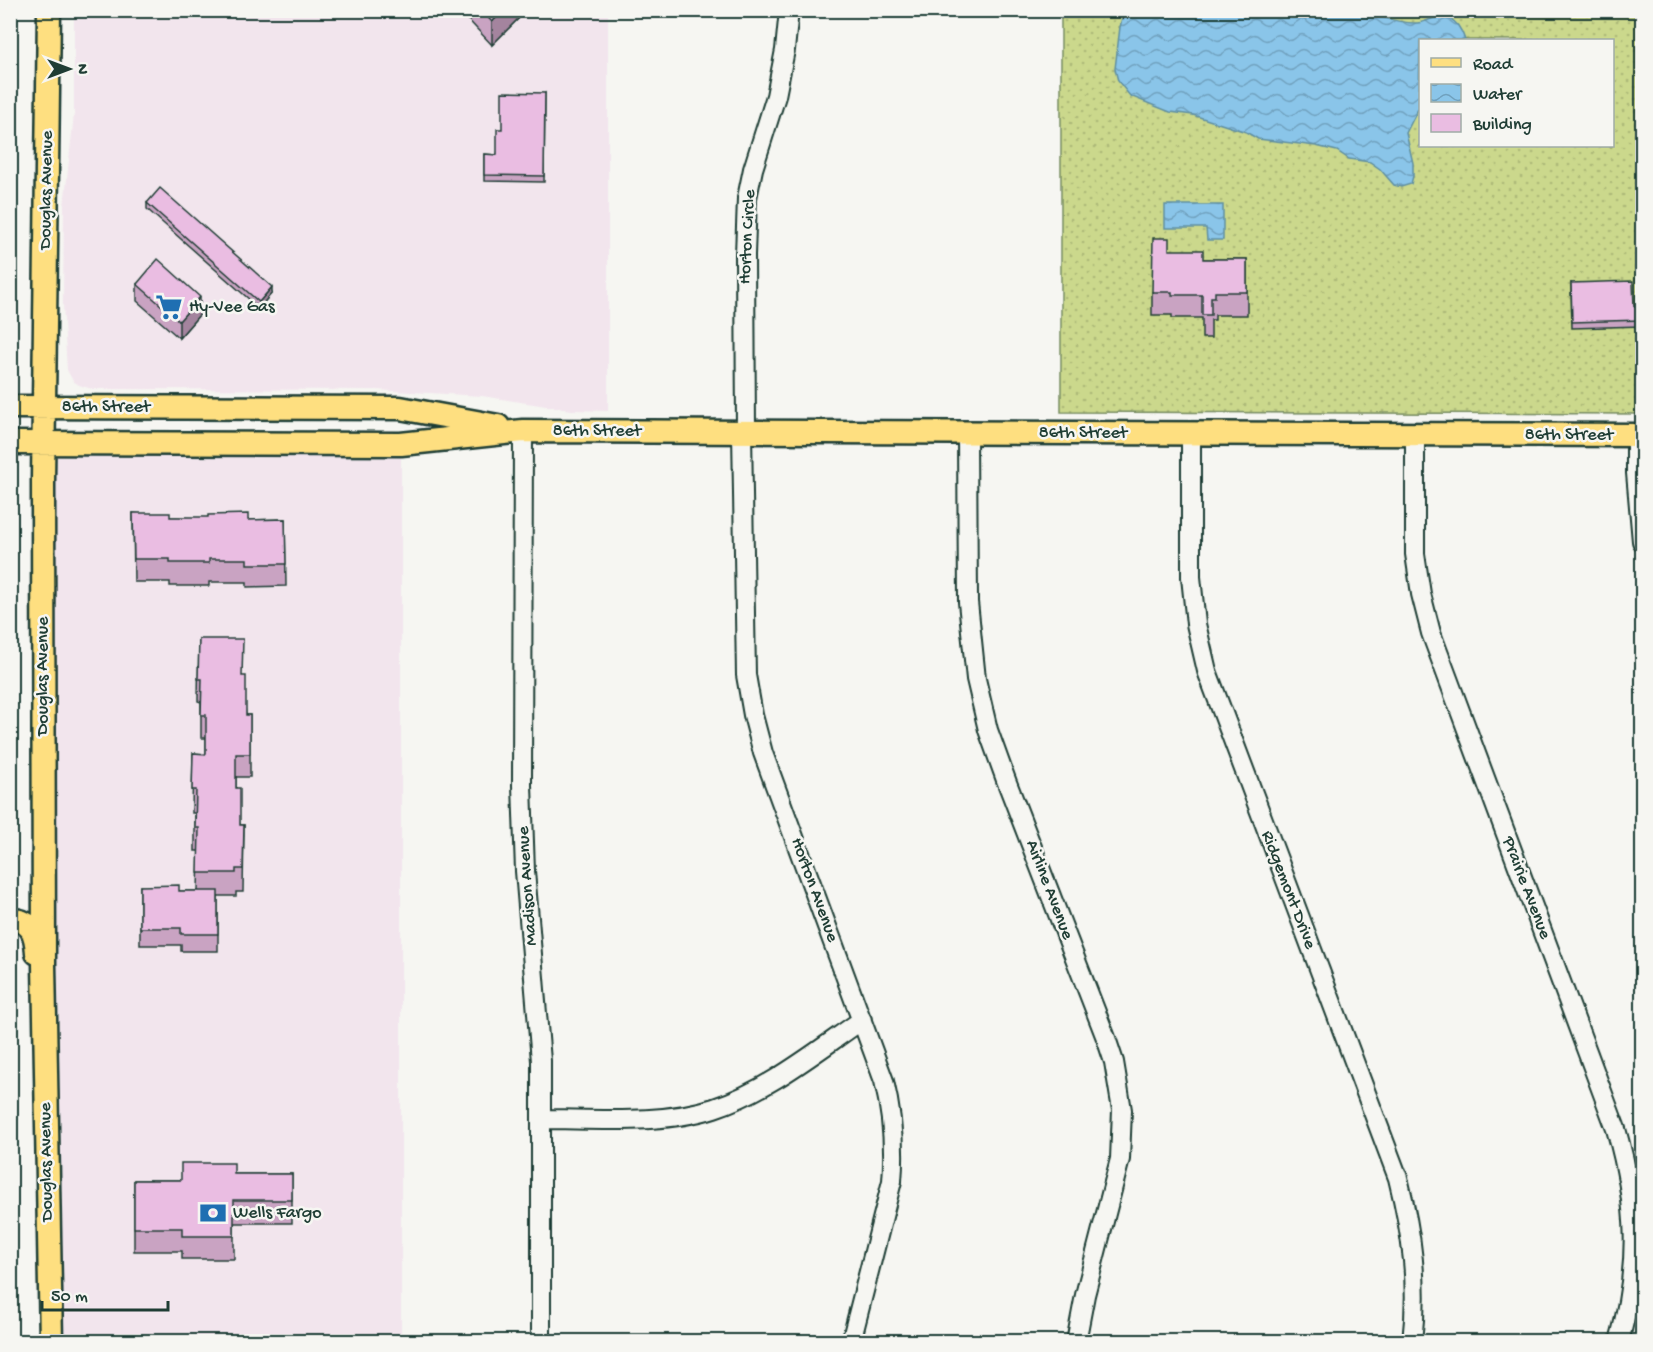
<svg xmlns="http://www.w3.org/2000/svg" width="1653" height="1352" font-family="'Gochi Hand',sans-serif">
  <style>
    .built { fill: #f2e5ed }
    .grass { fill: url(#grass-dots); stroke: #758a60; stroke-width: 1.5; fill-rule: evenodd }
    .water { fill: url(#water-waves); stroke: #5f8fa1; stroke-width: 1.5 }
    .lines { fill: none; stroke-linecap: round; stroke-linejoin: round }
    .minor-casing { stroke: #1f3d34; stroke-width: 22 }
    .major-casing { stroke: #1f3d34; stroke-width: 27 }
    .minor { stroke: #f6f6f2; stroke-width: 18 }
    .major { stroke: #fedf80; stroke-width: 22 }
    .wall { fill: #c9a3c2; stroke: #1f3d34; stroke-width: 1.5 }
    .shaded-wall { fill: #a4849e; stroke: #1f3d34; stroke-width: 1.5 }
    .building { fill: #eabde2; stroke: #1f3d34; stroke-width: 1.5 }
    .labels { text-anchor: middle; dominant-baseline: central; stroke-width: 5; stroke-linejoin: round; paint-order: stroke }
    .street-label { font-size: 18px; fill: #1f3d34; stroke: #f6f6f2 }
    .poi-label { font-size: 18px; fill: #1f3d34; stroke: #f6f6f2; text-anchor: start }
  </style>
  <defs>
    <pattern id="grass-dots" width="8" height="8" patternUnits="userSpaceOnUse" patternTransform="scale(1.5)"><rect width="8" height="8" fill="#cbd88c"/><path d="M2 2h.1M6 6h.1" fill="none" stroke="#aeba79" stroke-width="1.8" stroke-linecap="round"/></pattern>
    <pattern id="water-waves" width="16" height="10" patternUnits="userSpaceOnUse" patternTransform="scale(1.5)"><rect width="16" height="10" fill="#8ac5e9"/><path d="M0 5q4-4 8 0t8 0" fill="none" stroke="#70a1be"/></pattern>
  </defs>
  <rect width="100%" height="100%" fill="#f6f6f2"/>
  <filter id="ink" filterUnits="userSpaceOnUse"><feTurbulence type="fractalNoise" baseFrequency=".0167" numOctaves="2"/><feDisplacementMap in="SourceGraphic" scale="12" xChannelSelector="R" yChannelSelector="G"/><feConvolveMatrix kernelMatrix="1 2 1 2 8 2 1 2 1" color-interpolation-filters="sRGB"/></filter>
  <g filter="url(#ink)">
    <path class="built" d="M74 11H608V411L572 410 482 396 376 390 92 389 79 385 73 381 67 370 63 305 64 206 74 114Z
      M43 443 401 444V1341H51Z"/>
    <path class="grass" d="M1061 11H1642V414L1061 412ZM1420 40H1612V146H1420Z"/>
    <path class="water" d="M1357 11C1376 14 1397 24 1417 23 1428 23 1438 12 1449 18 1458 22 1462 31 1465 40H1420L1419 107 1406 133 1413 163V176L1411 184 1401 187 1394 185 1380 169 1370 162 1349 159 1337 151 1316 146 1258 139 1246 132 1193 115 1170 112 1130 96 1118 81 1115 69 1120 27 1124 11Z
      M1165 205H1223V240H1207L1206 228H1165Z"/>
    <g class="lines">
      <defs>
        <path id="minor" d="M523 431 522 785 525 871 541 1061V1342
          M742 432 746 675 753 715 763 753 884 1081C892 1114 895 1147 892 1181L851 1342
          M746 432 745 255 747 198 753 169 776 96 785 50 789 10
          M967 433 968 602 976 679 988 730 1006 780 1106 1038 1114 1062 1122 1110 1120 1159 1085 1295 1076 1342
          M1191 433V577L1196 624 1207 671 1398 1178C1412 1234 1419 1284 1412 1342
          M1415 434V554L1421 594 1431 633 1616 1129C1638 1206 1640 1264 1619 1342
          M1636 435V473L1642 541
          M541 1119C595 1119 662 1125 714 1108 769 1090 815 1052 862 1020"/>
        <path id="major" d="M49 10 43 481 44 964 51 1342
          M10 407 400 408 498 426
          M10 443 401 444 523 431 1642 435
          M10 920C32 919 36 935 37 953"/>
      </defs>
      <use href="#minor" class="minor-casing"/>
      <use href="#major" class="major-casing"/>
      <use href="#minor" class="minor"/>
      <use href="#major" class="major"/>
    </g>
    <path class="wall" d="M459 10H527L492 45Z
      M545 93 544 182 484 181V154L497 155 502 129Z
      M147 203 272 293 259 308 147 209Z
      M1203 259H1247V315H1215V320H1211V338H1202V318H1172V315H1152V292Z
      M1571 283 1634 306H1642V326L1572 328Z
      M137 284 200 314 179 338 137 301Z
      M133 513 170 517 248 520 285 519 286 586 247 587V582H209V586H170V582H134Z
      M199 639 242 676 246 715H250V777H236V788L240 825H244L243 892H236V896H218V951H181V945H140V886L179 891H198L199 851H195V813H192L193 753 206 754V738H201V702L198 701Z
      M234 1174H292V1223H234V1259H182V1251H134V1180H181Z"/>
    <path class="shaded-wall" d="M504 10H527L492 45V22Z
      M272 287V293L259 308V302Z
      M200 297V314L179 338V321Z"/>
    <path class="building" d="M481 10H504L492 22Z
      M502 92 545 93 544 176 484 175V154L497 155V129H502Z
      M160 188 272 287 259 302 147 203Z
      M1153 238H1169V250H1203V259H1247V292H1215V297H1211V315H1202V295H1172V292H1152Z
      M158 259 200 297 179 321 137 284Z
      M1633 281 1634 306H1642V320L1572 322 1571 283Z
      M133 513H170V517H208V515L248 514V520L285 519 286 564H247V559H209V563H170V559H134Z
      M199 639H243L242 676H246V715H250V754H236V788H240V825H244L243 869H236V873H198L199 828H195L196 790H192L193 753 206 754V715H201L202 679H198Z
      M179 885V891H218V934H181V928H140V886Z
      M181 1163H234V1174H292V1200H234V1236H182V1228H134V1180H181Z"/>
  </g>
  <defs>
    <symbol id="supermarket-bare" viewBox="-9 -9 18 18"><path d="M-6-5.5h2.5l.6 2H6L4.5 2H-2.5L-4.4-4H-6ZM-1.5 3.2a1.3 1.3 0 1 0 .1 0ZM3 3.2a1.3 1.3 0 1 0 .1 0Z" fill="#1f6fb2" stroke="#f6f6f2" stroke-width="2.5" paint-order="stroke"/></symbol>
    <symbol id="bank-bare" viewBox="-9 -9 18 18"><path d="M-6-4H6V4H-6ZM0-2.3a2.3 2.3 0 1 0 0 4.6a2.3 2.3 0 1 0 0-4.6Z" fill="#1f6fb2" stroke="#f6f6f2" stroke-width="2.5" paint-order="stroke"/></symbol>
  </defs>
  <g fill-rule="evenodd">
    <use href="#supermarket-bare" x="150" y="288" width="38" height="38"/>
    <use href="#bank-bare" x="194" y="1194" width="38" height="38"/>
  </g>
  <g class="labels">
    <g class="street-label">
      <text transform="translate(47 190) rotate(-89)">Douglas Avenue</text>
      <text transform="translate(748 237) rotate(-87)">Horton Circle</text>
      <text x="106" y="407">86th Street</text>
      <text x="597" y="431">86th Street</text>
      <text x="1083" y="433">86th Street</text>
      <text x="1569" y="435">86th Street</text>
      <text transform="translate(43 676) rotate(-90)">Douglas Avenue</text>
      <text transform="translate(528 886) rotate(-94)">Madison Avenue</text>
      <text transform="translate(1526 888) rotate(69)">Prairie Avenue</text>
      <text transform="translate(814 890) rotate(70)">Horton Avenue</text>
      <text transform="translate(1049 890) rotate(69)">Airline Avenue</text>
      <text transform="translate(1288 890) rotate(69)">Ridgemont Drive</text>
      <text transform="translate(47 1162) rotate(-91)">Douglas Avenue</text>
    </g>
    <g class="poi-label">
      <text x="189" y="307">Hy-Vee Gas</text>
      <text x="233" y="1213">Wells Fargo</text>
    </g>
  </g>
  <rect width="1653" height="1352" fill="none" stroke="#f6f6f2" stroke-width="36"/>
  <rect x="18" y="18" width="1617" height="1316" fill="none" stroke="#1f3d34" stroke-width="2" filter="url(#ink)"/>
  <rect x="1419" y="39" width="195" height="108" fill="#f6f6f2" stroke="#a0aca6" stroke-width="1.5"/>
  <rect x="1431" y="58" width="30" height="9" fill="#fedf80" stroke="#a0aca6" stroke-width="1.5"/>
  <text x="1473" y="69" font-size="18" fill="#1f3d34">Road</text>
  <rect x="1431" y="84" width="30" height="18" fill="url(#water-waves)" stroke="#a0aca6" stroke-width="1.5"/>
  <text x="1473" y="99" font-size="18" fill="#1f3d34">Water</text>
  <rect x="1431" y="114" width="30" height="18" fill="#eabde2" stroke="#a0aca6" stroke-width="1.5"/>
  <text x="1473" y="129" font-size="18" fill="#1f3d34">Building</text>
  <g transform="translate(69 69) rotate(90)" stroke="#f6f6f2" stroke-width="4.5" paint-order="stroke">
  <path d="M0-4.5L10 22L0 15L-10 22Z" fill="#1f3d34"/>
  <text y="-9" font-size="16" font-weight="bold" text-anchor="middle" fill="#1f3d34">N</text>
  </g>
  <path d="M42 1301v9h126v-9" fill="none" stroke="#1f3d34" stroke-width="3"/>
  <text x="51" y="1301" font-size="18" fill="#1f3d34" stroke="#f6f6f2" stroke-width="4.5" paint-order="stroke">50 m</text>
</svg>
